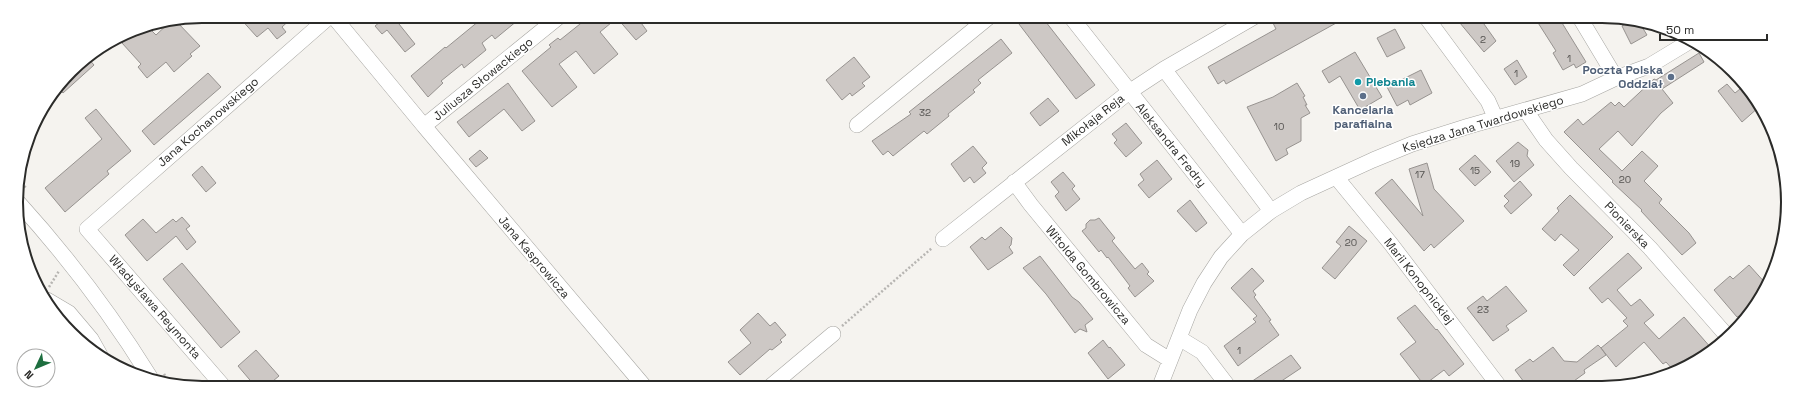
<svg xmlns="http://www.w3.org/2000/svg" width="1804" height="404" font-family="'Space Grotesk',sans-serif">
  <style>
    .building { fill: #cdc8c5; stroke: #979390 }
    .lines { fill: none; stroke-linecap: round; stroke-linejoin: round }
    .minor-casing { stroke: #a7a6a2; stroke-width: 16 }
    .path { stroke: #b7b5b2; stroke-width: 2.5; stroke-dasharray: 2 2; stroke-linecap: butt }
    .minor { stroke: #fff; stroke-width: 15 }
    .service-dot { fill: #5c6f8a; stroke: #fff; stroke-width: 1.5 }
    .culture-dot { fill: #0f9aa8; stroke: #fff; stroke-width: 1.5 }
    .labels { text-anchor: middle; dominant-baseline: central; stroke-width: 3; stroke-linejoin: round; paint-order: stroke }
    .number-label { font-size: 10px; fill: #545250 }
    .service-label { font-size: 12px; font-weight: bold; fill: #4e5e75; stroke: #fff; text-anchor: end }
    .street-label { font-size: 12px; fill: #2b2b29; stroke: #fff }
    .culture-label { font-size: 12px; font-weight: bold; fill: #0d838f; stroke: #fff; text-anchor: start }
    .rim { fill: none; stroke: #2b2b29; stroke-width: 2 }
  </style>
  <rect width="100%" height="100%" fill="#f5f3ef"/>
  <path class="building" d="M238 16H294L282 27 286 32 277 39 268 28 257 37Z
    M376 16H410L399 24 415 44 405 52 387 30 382 34 375 26 380 22Z
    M485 16H523L495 39 492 35 482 43 486 50 464 68 462 64 441 81 443 83 428 97 411 76 445 47 446 48Z
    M590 16H636L647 31 636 40 617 18 600 32 618 54 594 74 576 51 559 64 577 87 552 107 522 71 551 47 549 45 554 41 558 38 560 40Z
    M1029 17H1042L1095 85 1076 99 1019 24Z
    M1283 17H1347L1226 84 1224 80 1218 84 1208 67 1276 29 1273 23Z
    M1455 17H1479L1496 41 1484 52Z
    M1535 18H1559L1586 62 1576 68 1574 64 1563 70 1553 53 1556 51Z
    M1632 20 1639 22 1647 35 1631 44 1622 26Z
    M176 21 200 46 190 54 192 56 174 72 166 62 147 78 138 67 141 64 122 43 137 29 148 27 156 35 170 22Z
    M1395 29 1405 48 1387 57 1377 38Z
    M1001 39 1012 53 978 80 981 83 973 90 975 92 948 114 949 116 927 134 924 131 893 156 888 151 883 155 872 141 911 114 909 112Z
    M1355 52 1382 97 1360 110 1340 76 1329 83 1322 71Z
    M1699 53 1704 62 1662 89 1673 103 1661 113 1632 146 1618 131 1599 149 1622 171 1642 151 1658 166 1644 181 1662 199 1659 203 1689 233 1696 243 1682 255 1641 211 1642 210 1612 182 1613 181 1564 132 1578 119 1583 125 1611 102 1615 106 1619 102 1624 107 1654 79 1656 80Z
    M87 57 94 65 63 93 59 89 79 62Z
    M854 57 870 77 862 83 865 86 852 96 850 93 842 100 826 80Z
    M1517 60 1527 77 1515 85 1504 69Z
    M1421 70 1432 93 1410 105 1408 100 1397 106 1387 87Z
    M208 73 221 87 154 145 142 131Z
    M508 83 535 121 522 131 504 109 469 137 457 122Z
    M1297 83 1305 96 1303 97 1307 105H1305L1310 113 1301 118V141L1286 149 1288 154 1276 161 1247 107 1273 97Z
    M1727 84 1735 93 1745 85 1750 89 1759 107 1742 122 1718 91Z
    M1048 98 1059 111 1040 126 1030 113Z
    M96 109 131 151 107 171 109 174 65 212 45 188 102 139 85 118Z
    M1126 123 1142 143 1126 157 1114 143 1117 140 1112 134Z
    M1518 142 1528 150 1527 156 1534 165 1514 182 1496 161Z
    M973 146 987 163 982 168 986 173 974 183 970 177 964 182 951 164Z
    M480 150 488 158 476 167 469 159Z
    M1475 155 1491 172 1475 186 1459 169Z
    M1157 160 1172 179 1149 198 1138 185 1144 180 1140 174Z
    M1427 163 1434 189 1464 221 1434 248 1431 244 1424 251 1375 193 1392 179 1423 216 1409 169Z
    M202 166 216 183 206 192 192 175Z
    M1063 172 1075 186 1072 189 1080 199 1066 211 1055 196 1059 192 1051 182Z
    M1520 181 1532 195 1511 214 1504 206 1509 201 1504 196Z
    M1570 195 1613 237 1574 276 1563 265 1579 250 1561 234 1555 241 1542 229 1559 211 1557 208Z
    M1190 200 1207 223 1196 232 1177 211Z
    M182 217 190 226 186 229 196 242 187 250 176 236 147 261 125 235 143 219 156 233 173 219 176 222Z
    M1099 218 1115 238 1112 241 1135 269 1142 263 1149 272 1147 274 1154 281 1135 297 1128 288 1130 286 1124 278 1108 257 1107 258 1101 250 1099 252 1082 231 1086 228V224L1090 220H1095Z
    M1349 226 1367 241 1335 279 1322 268 1341 246 1336 242Z
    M1001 227 1012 238 1011 245 1009 247 1013 253 988 270 970 247 982 237 985 240Z
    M1628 253 1642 268 1617 290 1631 306 1640 299 1654 315 1644 323 1659 339 1684 317 1712 349 1684 369 1675 372 1666 362 1663 364 1644 342 1616 367 1601 348 1606 355 1584 370 1585 373 1567 386H1527L1515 370 1530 359 1533 362 1553 347 1564 361 1577 362 1598 345 1601 348 1628 326 1623 321 1627 318 1608 298 1602 303 1589 288Z
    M1040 256 1072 297 1079 302 1093 319 1085 325 1087 332 1080 329 1075 333 1046 294 1023 268Z
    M182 263 240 332 221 348 163 279Z
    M1749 265 1768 286 1743 321 1739 316 1737 317 1714 290 1730 276 1733 279Z
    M1252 268 1264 281 1253 291 1256 295 1254 297 1271 320 1269 321 1279 335 1238 366 1224 346 1256 322 1253 319 1257 316 1231 288Z
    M1506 286 1527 311 1506 326 1509 330 1493 341 1467 308 1483 296 1487 301Z
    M1415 305 1436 330 1437 329 1464 364 1449 376 1444 370 1424 385 1400 354 1416 342 1397 318Z
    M758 313 770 326 775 322 786 335 780 340 782 342 772 350 770 349 740 375 728 362 751 343 740 330Z
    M1103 340 1109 348 1110 347 1125 365 1108 379 1088 353Z
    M256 350 279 376 267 386H255L238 366Z
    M1291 355 1301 368 1274 386H1245Z"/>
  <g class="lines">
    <defs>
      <path id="minor" d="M333 16 424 126 560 16
        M1071 17 1242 234
        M1426 17 1488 101 1496 119
        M1580 18 1616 78
        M1164 69 1271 211
        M1526 111 1546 140 1571 168 1650 248 1728 337
        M857 125 989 17
        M424 126 644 386
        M1336 177 1391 244 1499 386
        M1014 182 1031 205 1146 345 1170 360
        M17 201C67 256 111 314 150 377
        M943 239 1129 92 1164 69 1254 17
        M47 300 69 313 91 339 100 355
        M1179 338 1202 352 1228 386
        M223 386 87 229 330 16
        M771 386 833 334
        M1160 386 1190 310 1204 283 1221 257 1242 234 1271 211 1301 193 1373 160 1412 144 1469 126 1582 94 1616 78 1649 66 1692 40"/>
    </defs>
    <use href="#minor" class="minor-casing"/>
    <path class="path" d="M19 180 27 189
      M49 287 59 271
      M842 326 932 248
      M164 374 170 384"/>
    <use href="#minor" class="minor"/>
  </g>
  <g class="service-dot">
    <circle cx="1671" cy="77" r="4"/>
    <circle cx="1363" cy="96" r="4"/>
  </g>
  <circle class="culture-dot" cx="1358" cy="82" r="4"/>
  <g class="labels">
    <g class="number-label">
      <text x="1483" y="39">2</text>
      <text x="1569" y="58">1</text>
      <text x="1516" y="73">1</text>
      <text x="925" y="112">32</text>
      <text x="1279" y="126">10</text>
      <text x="1515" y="163">19</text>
      <text x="1475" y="170">15</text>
      <text x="1420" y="174">17</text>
      <text x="1625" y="179">20</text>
      <text x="1351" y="242">20</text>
      <text x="1483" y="309">23</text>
      <text x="1239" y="350">1</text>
    </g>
    <g class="service-label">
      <text x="1663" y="70">Poczta Polska<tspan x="1663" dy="14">Oddział</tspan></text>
      <text x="1363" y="110" text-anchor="middle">Kancelaria<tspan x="1363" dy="14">parafialna</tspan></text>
    </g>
    <g class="street-label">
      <text transform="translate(483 79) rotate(-39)">Juliusza Słowackiego</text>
      <text transform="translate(1093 120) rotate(-38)">Mikołaja Reja</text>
      <text transform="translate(208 122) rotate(-41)">Jana Kochanowskiego</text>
      <text transform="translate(1483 124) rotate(-17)">Księdza Jana Twardowskiego</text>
      <text transform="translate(1171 145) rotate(51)">Aleksandra Fredry</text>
      <text transform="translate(1627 225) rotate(46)">Pionierska</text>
      <text transform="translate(534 257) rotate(50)">Jana Kasprowicza</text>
      <text transform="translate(1088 275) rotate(50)">Witolda Gombrowicza</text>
      <text transform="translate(1419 281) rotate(52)">Marii Konopnickiej</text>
      <text transform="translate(155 307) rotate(49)">Władysława Reymonta</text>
    </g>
    <g class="culture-label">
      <text x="1366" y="82">Plebania</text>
    </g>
  </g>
  <path d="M0 0H1804V404H0ZM202 23H1602A179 179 0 0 1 1781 202V202A179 179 0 0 1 1602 381H202A179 179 0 0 1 23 202V202A179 179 0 0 1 202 23Z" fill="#fff" fill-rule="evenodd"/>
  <path class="rim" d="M202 23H1602A179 179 0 0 1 1781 202V202A179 179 0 0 1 1602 381H202A179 179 0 0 1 23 202V202A179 179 0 0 1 202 23Z"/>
  <g transform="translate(36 368) rotate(226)"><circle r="19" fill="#ffffff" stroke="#aaaaa9"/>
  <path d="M0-3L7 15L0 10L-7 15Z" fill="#1d6e3f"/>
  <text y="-6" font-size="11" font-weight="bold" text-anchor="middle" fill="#2b2b29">N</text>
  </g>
  <path d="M1660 34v6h107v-6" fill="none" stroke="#2b2b29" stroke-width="2"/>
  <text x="1666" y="34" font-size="12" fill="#2b2b29" stroke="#ffffff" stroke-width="3" paint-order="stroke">50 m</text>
</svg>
